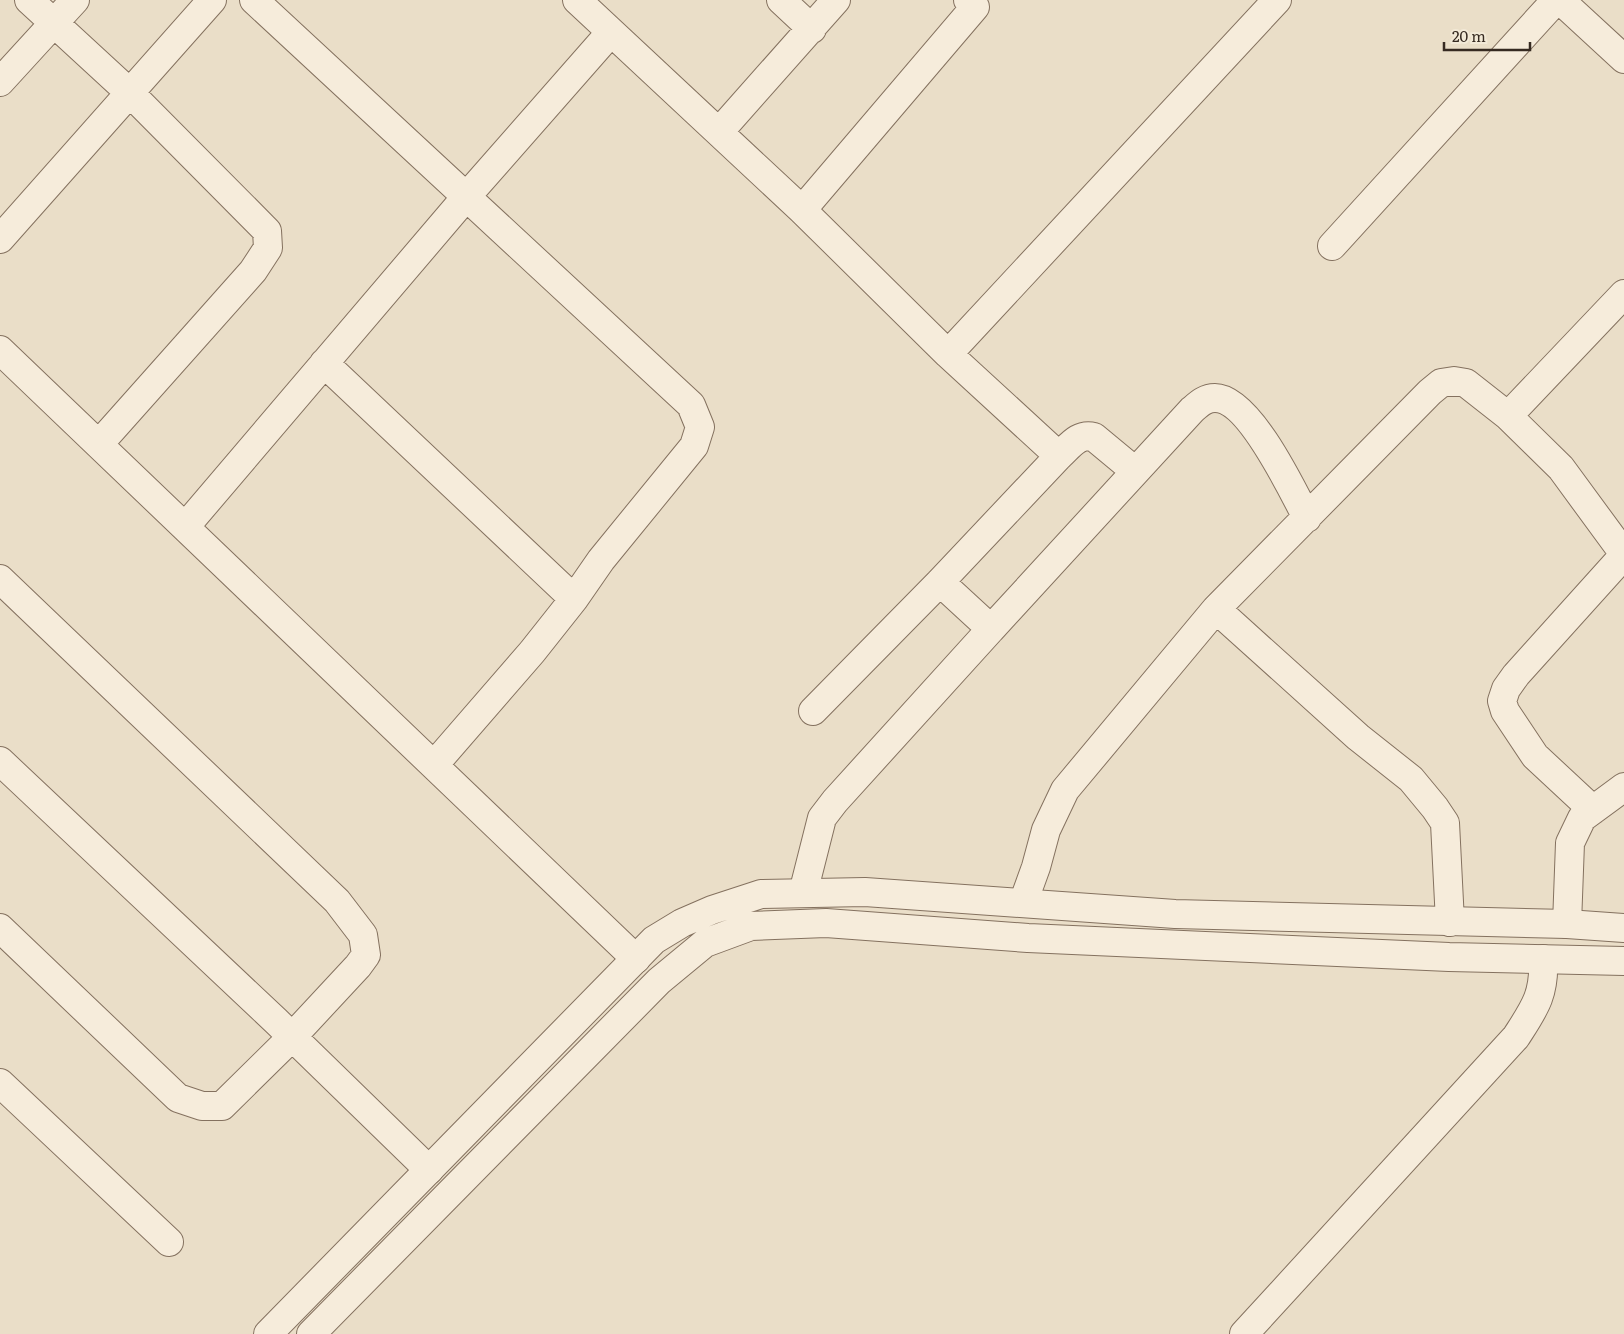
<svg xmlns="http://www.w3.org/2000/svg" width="1624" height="1334" font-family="Literata,serif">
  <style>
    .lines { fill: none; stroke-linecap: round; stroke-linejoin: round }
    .minor-casing { stroke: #84715f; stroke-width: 30 }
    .tertiary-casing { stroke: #84715f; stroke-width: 30 }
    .minor { stroke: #f6ecdb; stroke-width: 28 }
    .tertiary { stroke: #f6ecdb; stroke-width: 28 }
  </style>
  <rect width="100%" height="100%" fill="#eadec8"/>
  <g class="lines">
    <defs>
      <path id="minor" d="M29 0 130 93 267 231 268 248 253 271 99 444
        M254 0 691 405 700 427 694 446 601 560 574 599 532 652 434 765
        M577 0 802 210 948 354 1059 456
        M781 0 812 29
        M1560 0 1624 59
        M0 82 75 0
        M719 132 836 0
        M802 210 975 7 968 0
        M0 239 212 0
        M1332 246 1556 0
        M0 350 636 959
        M948 354 1277 0
        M324 363 574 599
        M1508 416 1624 294
        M185 527 466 197 611 32
        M0 579 337 901 363 935 366 955 358 966 292 1037 222 1106H202L178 1098 0 928
        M1216 609 1358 737 1411 779 1435 808 1445 823 1450 922
        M991 629 1192 410C1199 404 1205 398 1215 398 1249 398 1293 491 1307 518
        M813 711 940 582 1059 456C1070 446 1078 433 1094 437L1135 471
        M0 761 276 1021 429 1170
        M1593 810 1535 756 1505 711 1502 701 1506 689 1516 675 1624 555
        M803 893 822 818 835 801 991 629 940 582
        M1023 903 1036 867 1046 830 1065 790 1216 609 1430 392 1441 383 1454 381 1466 383 1508 416 1561 468 1624 554
        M1567 924 1570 843 1582 818 1624 787
        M0 1083 169 1242
        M1244 1334 1516 1037C1534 1009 1545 995 1543 959"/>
      <path id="tertiary" d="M268 1334 654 940 682 923 712 910 761 894 865 892 1175 914 1567 924 1624 928
        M311 1334 659 981 705 943 751 926 826 923 1028 938 1449 957 1624 961"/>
    </defs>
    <use href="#minor" class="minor-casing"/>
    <use href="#tertiary" class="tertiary-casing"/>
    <use href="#minor" class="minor"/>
    <use href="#tertiary" class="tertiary"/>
  </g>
  <path d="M1444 42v8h86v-8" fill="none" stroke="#362a21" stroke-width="2.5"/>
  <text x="1452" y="42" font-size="15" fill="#362a21" stroke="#f2e9d7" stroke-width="4" paint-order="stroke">20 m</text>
</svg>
